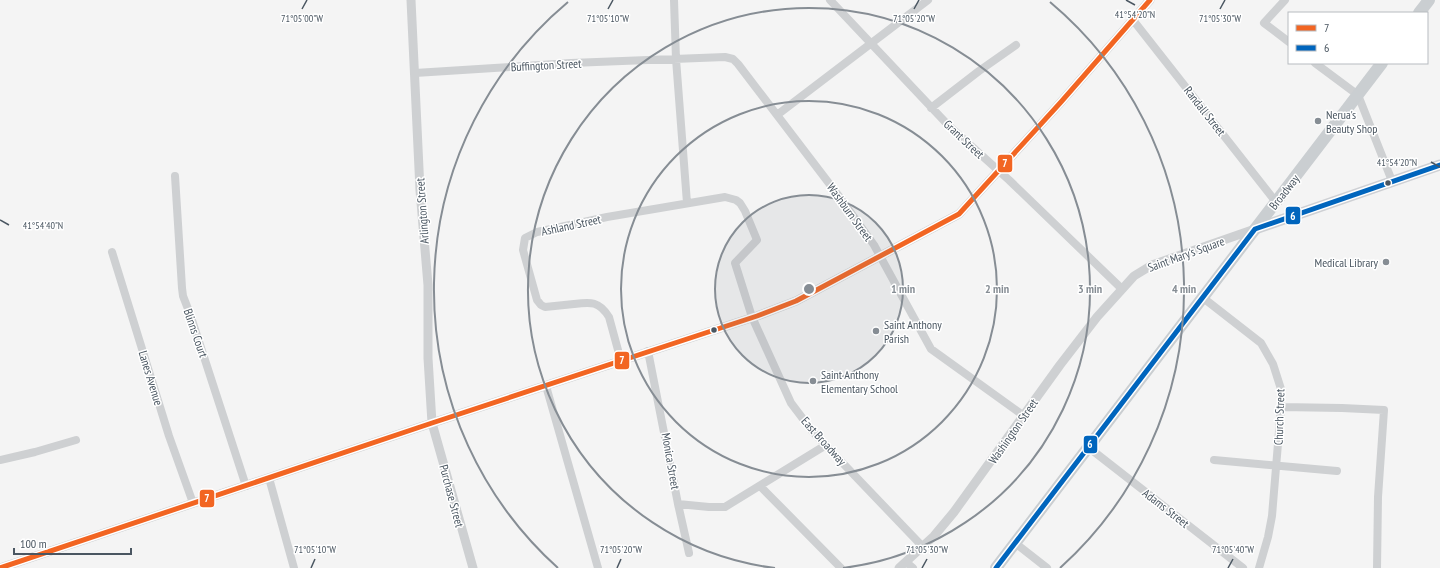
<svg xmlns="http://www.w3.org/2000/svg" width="1440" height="568" font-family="'PT Sans Narrow',sans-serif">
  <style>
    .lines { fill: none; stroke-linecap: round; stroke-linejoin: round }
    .minor { stroke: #ced0d2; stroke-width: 8 }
    .tertiary { stroke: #ced0d2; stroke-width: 9 }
    .secondary { stroke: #ced0d4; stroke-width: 11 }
    .primary { stroke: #caced1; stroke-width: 12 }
    .bus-1-casing { stroke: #fff; stroke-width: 8 }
    .bus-2-casing { stroke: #fff; stroke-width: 8 }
    .bus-1 { stroke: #f26522; stroke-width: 5 }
    .bus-2 { stroke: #0065bd; stroke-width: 5 }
    .ticks { fill: none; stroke: #4a5661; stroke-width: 1.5 }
    .ring { fill: none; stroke: #868d94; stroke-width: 2 }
    .poi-dot { fill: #868d94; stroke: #fff; stroke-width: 1.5 }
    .bus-dot { fill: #4a5661; stroke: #fff; stroke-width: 1.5 }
    .labels { text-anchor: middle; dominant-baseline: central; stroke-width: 3; stroke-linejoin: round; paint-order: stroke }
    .street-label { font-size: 12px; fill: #4a5661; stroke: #fff }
    .poi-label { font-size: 12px; fill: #4a5661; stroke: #fff; text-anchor: start }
    .ticks-label { font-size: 10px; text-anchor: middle; fill: #4a5661; stroke: #fff; stroke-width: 3; stroke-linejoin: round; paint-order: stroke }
    .centre { fill: #868d94; stroke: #fff; stroke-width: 2 }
    .ring-label { font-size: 12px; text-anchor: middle; font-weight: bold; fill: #868d94; stroke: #fff; stroke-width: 3; stroke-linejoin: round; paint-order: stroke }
    .line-badge { stroke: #fff; stroke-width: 1.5 }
    .badge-label { font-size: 11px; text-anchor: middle; font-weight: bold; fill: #fff }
  </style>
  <rect width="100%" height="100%" fill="#f4f4f4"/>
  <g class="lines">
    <path class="minor" d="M674 0 676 59 687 203
      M830 0 949 126 1009 180 1122 289
      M1285 0 1264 23 1289 42
      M1133 20 1276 202
      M1315 63 1358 95 1392 181
      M415 73 571 63 725 57 733 59 738 64 841 199 874 245 931 349 1024 416
      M931 108 979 71 1016 45
      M777 115 928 0
      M175 176 182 288 183 296 190 314 246 486
      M112 252 169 436 193 503
      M1202 297 1261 343 1273 364 1281 389V407L1272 516 1268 537 1259 568
      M648 351 678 504 709 507H725L826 445
      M621 361 609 317C599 301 591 302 574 304 564 305 555 306 545 307L541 305 537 300 523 250 525 238 537 232 607 217 725 197 736 200 740 203 745 211 757 240 735 263 752 317 791 403 813 432 923 547
      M546 386 598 568
      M1281 407 1342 408 1384 410 1378 497 1377 568
      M1088 447 1243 568
      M0 460 35 452 76 440
      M1214 460 1337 471
      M269 478 294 568
      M760 486 841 568
      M678 504 689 553
      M1015 543 1047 568
      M906 562 913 568"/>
    <path class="tertiary" d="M411 0 420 190 428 285V358L432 423 473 568
      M0 568 432 423 757 316 796 301 959 214 1061 102 1150 0
      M899 568 934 536 954 512 1060 365 1097 317 1134 276 1152 265 1255 229"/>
    <path class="secondary" d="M1255 229 1440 165"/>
    <path class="primary" d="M1419 13 1429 0
      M996 568 1382 63"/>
    <defs>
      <path id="bus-1" d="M0 568 432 423 757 316 796 301 959 214 1061 102 1150 0"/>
      <path id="bus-2" d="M996 568 1255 229 1440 165"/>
    </defs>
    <use href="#bus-1" class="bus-1-casing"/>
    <use href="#bus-2" class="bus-2-casing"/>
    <use href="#bus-1" class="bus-1"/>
    <use href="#bus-2" class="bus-2"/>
  </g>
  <path class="ticks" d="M1126 0 1135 5M302 9 307 0M608 9 613 0M914 9 919 0M1220 9 1225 0M1431 162 1440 167M0 220 9 225M311 568 315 559M617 568 621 559M922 568 927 559M1228 568 1233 559"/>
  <circle cx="809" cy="289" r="94" fill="#868d94" fill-opacity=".12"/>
  <g class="ring">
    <circle cx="809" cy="289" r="94"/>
    <circle cx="809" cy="289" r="188"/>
    <path d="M775 568A281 281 0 1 1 843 568"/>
    <path d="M558 568A375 375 0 0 1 568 2M1050 2A375 375 0 0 1 1060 568"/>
  </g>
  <g class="poi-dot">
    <circle cx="1318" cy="121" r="4"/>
    <circle cx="1386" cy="262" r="4"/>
    <circle cx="876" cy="331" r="4"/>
    <circle cx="813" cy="381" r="4"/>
  </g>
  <g class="bus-dot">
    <circle cx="1388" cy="183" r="3.5"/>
    <circle cx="714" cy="330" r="3.5"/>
  </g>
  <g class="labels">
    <g class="street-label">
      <text transform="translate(546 65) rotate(-3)">Buffington Street</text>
      <text transform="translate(1205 111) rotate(52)">Randall Street</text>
      <text transform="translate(964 139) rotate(43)">Grant Street</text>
      <text transform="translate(1284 192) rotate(-52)">Broadway</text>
      <text transform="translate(422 211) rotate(-94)">Arlington Street</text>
      <text transform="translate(850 212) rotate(54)">Washburn Street</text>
      <text transform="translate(571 225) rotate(-12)">Ashland Street</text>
      <text transform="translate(1186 254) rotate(-20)">Saint Mary's Square</text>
      <text transform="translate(196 333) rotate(71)">Blinns Court</text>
      <text transform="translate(151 378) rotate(73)">Lanes Avenue</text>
      <text transform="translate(1279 417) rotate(-88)">Church Street</text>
      <text transform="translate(1013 431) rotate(-55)">Washington Street</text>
      <text transform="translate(824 441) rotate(48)">East Broadway</text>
      <text transform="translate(671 461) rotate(80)">Monica Street</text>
      <text transform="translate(452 496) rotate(75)">Purchase Street</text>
      <text transform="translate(1166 508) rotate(38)">Adams Street</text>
    </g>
    <g class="poi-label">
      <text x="1326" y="114">Nerua's<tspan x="1326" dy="14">Beauty Shop</tspan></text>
      <text x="1378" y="262" text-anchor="end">Medical Library</text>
      <text x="884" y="324">Saint Anthony<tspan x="884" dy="14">Parish</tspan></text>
      <text x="821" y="374">Saint Anthony<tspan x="821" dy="14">Elementary School</tspan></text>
    </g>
  </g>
  <g class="ticks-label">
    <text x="1135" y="18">41°54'20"N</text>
    <text x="302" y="22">71°05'00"W</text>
    <text x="608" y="22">71°05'10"W</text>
    <text x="914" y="22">71°05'20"W</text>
    <text x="1220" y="22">71°05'30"W</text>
    <text x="1397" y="166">41°54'20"N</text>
    <text x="43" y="229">41°54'40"N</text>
    <text x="315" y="553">71°05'10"W</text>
    <text x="621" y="553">71°05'20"W</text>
    <text x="927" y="553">71°05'30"W</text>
    <text x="1233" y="553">71°05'40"W</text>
  </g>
  <circle cx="809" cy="289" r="6" class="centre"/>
  <g class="ring-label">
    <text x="903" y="293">1 min</text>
    <text x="997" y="293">2 min</text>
    <text x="1090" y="293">3 min</text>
    <text x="1184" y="293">4 min</text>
  </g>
  <g class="line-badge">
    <rect x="997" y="154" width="16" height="19" rx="4" fill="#f26522"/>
    <rect x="1285" y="206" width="16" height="19" rx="4" fill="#0065bd"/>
    <rect x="614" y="351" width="16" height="19" rx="4" fill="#f26522"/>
    <rect x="1083" y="435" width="15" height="19" rx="4" fill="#0065bd"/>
    <rect x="199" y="489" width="16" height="19" rx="4" fill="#f26522"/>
  </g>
  <g class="badge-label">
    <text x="1005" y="167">7</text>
    <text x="1293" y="220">6</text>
    <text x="622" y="364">7</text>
    <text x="1090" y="448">6</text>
    <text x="207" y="502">7</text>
  </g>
  <rect x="1288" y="12" width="140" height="52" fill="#ffffff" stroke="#b7bbc0"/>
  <rect x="1296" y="25" width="20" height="6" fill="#f26522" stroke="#b7bbc0"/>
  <text x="1324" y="32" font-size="12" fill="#4a5661">7</text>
  <rect x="1296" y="45" width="20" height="6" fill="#0065bd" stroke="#b7bbc0"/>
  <text x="1324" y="52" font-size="12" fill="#4a5661">6</text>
  <path d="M14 548v6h117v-6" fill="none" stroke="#4a5661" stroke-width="2"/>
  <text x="20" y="548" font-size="12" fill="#4a5661" stroke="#ffffff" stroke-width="3" paint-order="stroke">100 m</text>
</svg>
